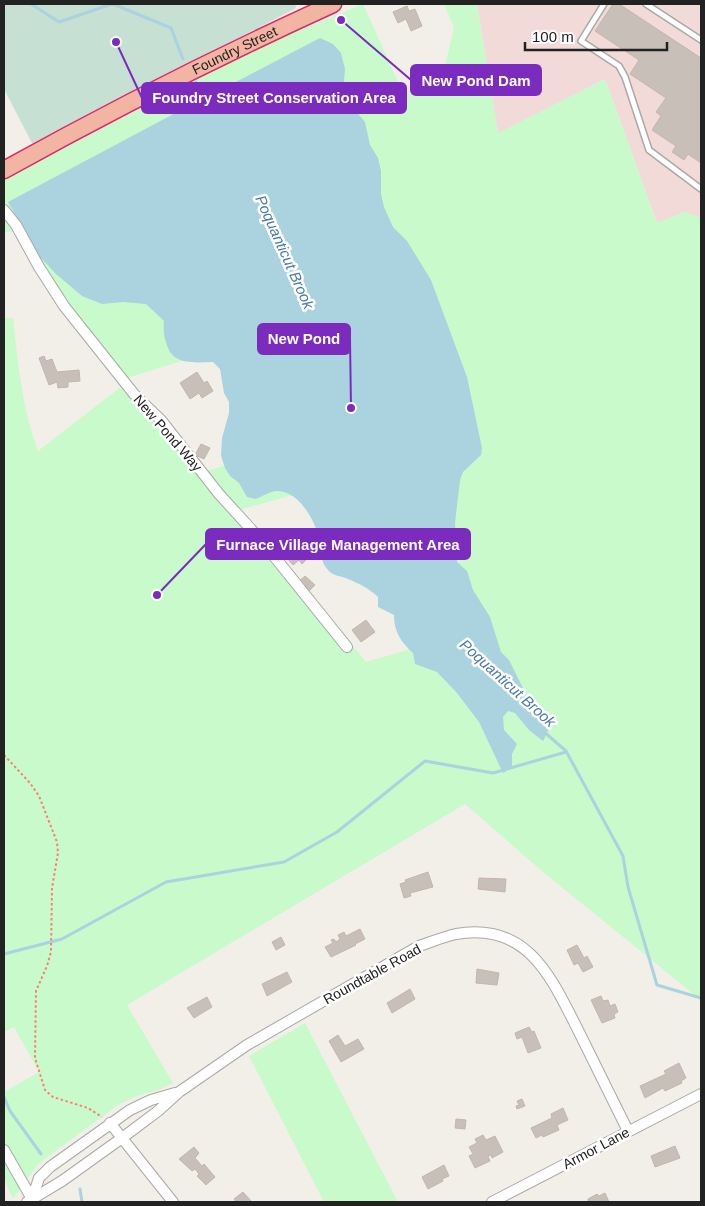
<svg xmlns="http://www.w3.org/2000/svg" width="705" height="1206" font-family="Helvetica,sans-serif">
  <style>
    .commercial { fill: #f2dad9 }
    .wetland { fill: #c6e0d4 }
    .park { fill: #c8facc; fill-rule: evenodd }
    .water { fill: #aad3df }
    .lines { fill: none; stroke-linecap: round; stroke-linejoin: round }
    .stream { stroke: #aad3df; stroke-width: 3 }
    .building { fill: #c7bfb8; stroke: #c4b6ab }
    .service-casing { stroke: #a9a9a9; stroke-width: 8 }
    .minor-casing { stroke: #a9a9a9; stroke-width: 12 }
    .trunk-casing { stroke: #dc2a67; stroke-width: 19 }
    .path { stroke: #fa8072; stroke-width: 2; stroke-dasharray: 2.5 2.5; stroke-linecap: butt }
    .service { stroke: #fff; stroke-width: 5 }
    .minor { stroke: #fff; stroke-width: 10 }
    .trunk { stroke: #f2b4a3; stroke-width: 16 }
    .labels { text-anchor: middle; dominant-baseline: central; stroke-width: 5; stroke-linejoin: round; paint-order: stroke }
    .street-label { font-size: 14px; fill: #222; stroke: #fff }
    .water-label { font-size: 15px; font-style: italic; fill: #4a7aab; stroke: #fff }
    .leader { fill: none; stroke: #7b2cbf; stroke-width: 2 }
    .callout-dot { fill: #7b2cbf; stroke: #fff; stroke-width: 2 }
    .callout { fill: #7b2cbf; stroke: #7b2cbf; stroke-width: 2 }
    .callout-label { font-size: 15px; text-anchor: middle; font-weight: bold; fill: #fff }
  </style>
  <rect width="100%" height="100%" fill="#f2efe9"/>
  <path class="commercial" d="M477 4H701V218L685 212 657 223 605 79 498 134Z"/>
  <path class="wetland" d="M4 4H295L296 8 33 145 4 89Z"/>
  <path class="park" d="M363 4 404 95 443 75 454 27 444 4H477L498 133 605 79 657 223 685 212 701 218V1000L543 872 465 804 127 1005 173 1083 159 1090 137 1096 118 1105 38 1164 13 1199 4 1178V1092L39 1072 14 1027 4 1032V318H13C18 363 22 408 38 451L122 386 55 302 13 231 4 233V179L300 27 302 30ZM294 326 348 426 204 472 127 378ZM380 471 463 634 366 662 239 510Z
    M305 1023 398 1202H324L249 1056Z"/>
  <path class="water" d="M320 38 333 44 341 53 345 69 344 81 347 95 354 109 365 122 370 145 378 158 381 171V194L384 207 393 227 407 241 431 280 467 377 482 448 481 455 463 472 460 480 455 523 457 562 467 571 473 590 490 617 501 652 509 660 530 702 548 721 549 729 543 741 529 730 515 713 508 711 503 717 504 730 517 744 512 754V767L503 773 479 722 457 693 437 672 415 664 413 653C401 642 394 632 394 615L378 607V597C370 589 358 583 348 579 340 575 334 577 328 570 319 561 323 551 320 541 316 522 299 491 278 491 270 491 263 496 256 499L247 497 239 483 230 476 225 468 221 456 222 438 229 413V402L224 393 220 369 213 362C196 362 176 366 168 348 164 338 163 332 164 321L146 304 123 302 102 304 82 296 56 274 40 257 8 202 198 101 196 95 207 89 211 95Z"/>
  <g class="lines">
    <path class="stream" d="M31 4 59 22 112 4
      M113 4 171 28 183 59
      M196 82 202 97
      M543 731 566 751 623 856 628 887 657 985 701 998
      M4 954 62 939 166 882 284 862 337 832 425 761 493 773 566 752
      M4 1097 10 1111 41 1154
      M80 1189 82 1202"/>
  </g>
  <path class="building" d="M613 4H619L701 58V163L688 154 684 160 672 152 676 146 652 130 661 116 656 112 666 98 630 74 639 60 595 31Z
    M407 6 409 11 415 9 422 26 411 31 406 19 398 23 393 12Z
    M44 356 46 361 52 359 57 372 79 370 80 381 68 382V387L58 388 57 382 49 385 39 358Z
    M197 372 204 383 207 381 213 391 202 398 199 393 190 399 180 383Z
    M201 444 210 448 204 459 195 455Z
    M295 541 303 550 300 552 306 560 302 564 299 560 293 565 287 558 285 560 280 554Z
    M305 576 315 585 307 593 297 583Z
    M366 620 375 632 361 642 352 630Z
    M428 872 433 887 410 893 411 896 404 898 400 884 406 882 405 880Z
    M479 878 506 879 505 892 478 889Z
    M360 929 365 939 355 944 356 945 331 957 325 947 333 943 331 940 334 939 336 942 340 939 338 935 344 932 346 936Z
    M281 937 285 945 276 950 272 942Z
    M577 945 584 958 587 956 593 967 583 972 578 963 574 965 567 950Z
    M477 969 499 973 497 985 476 983Z
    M287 972 292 982 267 996 262 984Z
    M410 989 415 999 392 1013 387 1003Z
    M601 996 603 1001 608 1000 610 1006 615 1004 618 1012 614 1014 615 1018 602 1023 591 1000Z
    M207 997 212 1007 194 1018 187 1008Z
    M529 1027 532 1032 534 1031 541 1048 528 1053 522 1037 517 1039 515 1033Z
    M338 1035 345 1046 358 1039 364 1049 341 1062 329 1041Z
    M679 1063 686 1078 681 1081 682 1083 665 1091 663 1088 645 1098 640 1086 666 1074 664 1071Z
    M522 1099 525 1106 517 1109 516 1106 519 1105 517 1101Z
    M563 1108 568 1120 557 1125 559 1130 543 1137 542 1135 536 1138 531 1128 552 1118 551 1114Z
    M456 1119 466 1120 465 1129 455 1128Z
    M483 1135 486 1140 495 1136 503 1152 492 1158 491 1155 488 1156 490 1161 475 1168 469 1156 473 1154 469 1147 477 1143 475 1139Z
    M675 1146 680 1158 655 1167 651 1156Z
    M194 1147 199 1153 195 1158 202 1166 204 1164 215 1177 206 1185 197 1176 199 1174 195 1169 192 1171 179 1159Z
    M444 1165 449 1176 442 1179 443 1181 428 1189 422 1177Z
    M243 1192 252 1202H236L234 1199Z
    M605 1193 609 1202H588V1199L597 1194 599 1196Z"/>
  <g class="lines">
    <defs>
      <path id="service" d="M604 4 581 41 619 66 625 77 649 150 701 189
        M646 4 701 40"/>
      <path id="minor" d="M4 210 16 225 39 267 64 306 134 394 161 420 219 494 261 540 347 647
        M110 1123 173 1202
        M4 1150 32 1199
        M32 1199 39 1178 50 1167 130 1110 151 1100 175 1093
        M27 1202 62 1181 122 1138 158 1111 179 1092 247 1045 419 946C431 942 443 937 456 934 527 922 550 975 577 1028 594 1063 611 1097 628 1131
        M492 1202 701 1094"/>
      <g id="trunk">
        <path id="s1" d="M4 170C112 110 221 55 333 4"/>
      </g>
    </defs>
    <use href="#service" class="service-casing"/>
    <use href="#minor" class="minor-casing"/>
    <use href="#trunk" class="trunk-casing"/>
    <path class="path" d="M4 755 30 783 39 796 57 842 58 853 52 888 51 952 47 966 36 991 35 1058 45 1090 53 1097 88 1108 102 1117"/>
    <use href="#service" class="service"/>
    <use href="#minor" class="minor"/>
    <use href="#trunk" class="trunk"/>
  </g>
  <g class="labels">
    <g class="street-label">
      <text stroke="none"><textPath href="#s1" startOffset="260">Foundry Street</textPath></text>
      <text transform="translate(168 433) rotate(49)">New Pond Way</text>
      <text transform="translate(372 974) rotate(-29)">Roundtable Road</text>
      <text transform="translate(596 1148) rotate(-28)">Armor Lane</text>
    </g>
    <g class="water-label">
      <text transform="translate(285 252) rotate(66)">Poquanticut Brook</text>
      <text transform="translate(508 683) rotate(42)">Poquanticut Brook</text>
    </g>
  </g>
  <path class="leader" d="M341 20L411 80M116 42L142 98M351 408L350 339M157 595L206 544"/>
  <g class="callout-dot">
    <circle cx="341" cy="20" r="5"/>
    <circle cx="116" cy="42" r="5"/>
    <circle cx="351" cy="408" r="5"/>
    <circle cx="157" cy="595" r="5"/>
  </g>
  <g class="callout">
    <rect x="411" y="65" width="130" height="30" rx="5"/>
    <rect x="142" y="83" width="264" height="30" rx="5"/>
    <rect x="258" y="324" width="92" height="30" rx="5"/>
    <rect x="206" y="529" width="264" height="30" rx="5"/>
  </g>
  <g class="callout-label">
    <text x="476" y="86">New Pond Dam</text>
    <text x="274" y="103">Foundry Street Conservation Area</text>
    <text x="304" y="344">New Pond</text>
    <text x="338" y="550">Furnace Village Management Area</text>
  </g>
  <rect width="705" height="1206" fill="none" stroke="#222222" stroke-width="10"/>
  <path d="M525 42v8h142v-8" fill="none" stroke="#222222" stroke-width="2.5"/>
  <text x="532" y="42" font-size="15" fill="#222222" stroke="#ffffff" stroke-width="4" paint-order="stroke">100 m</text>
</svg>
